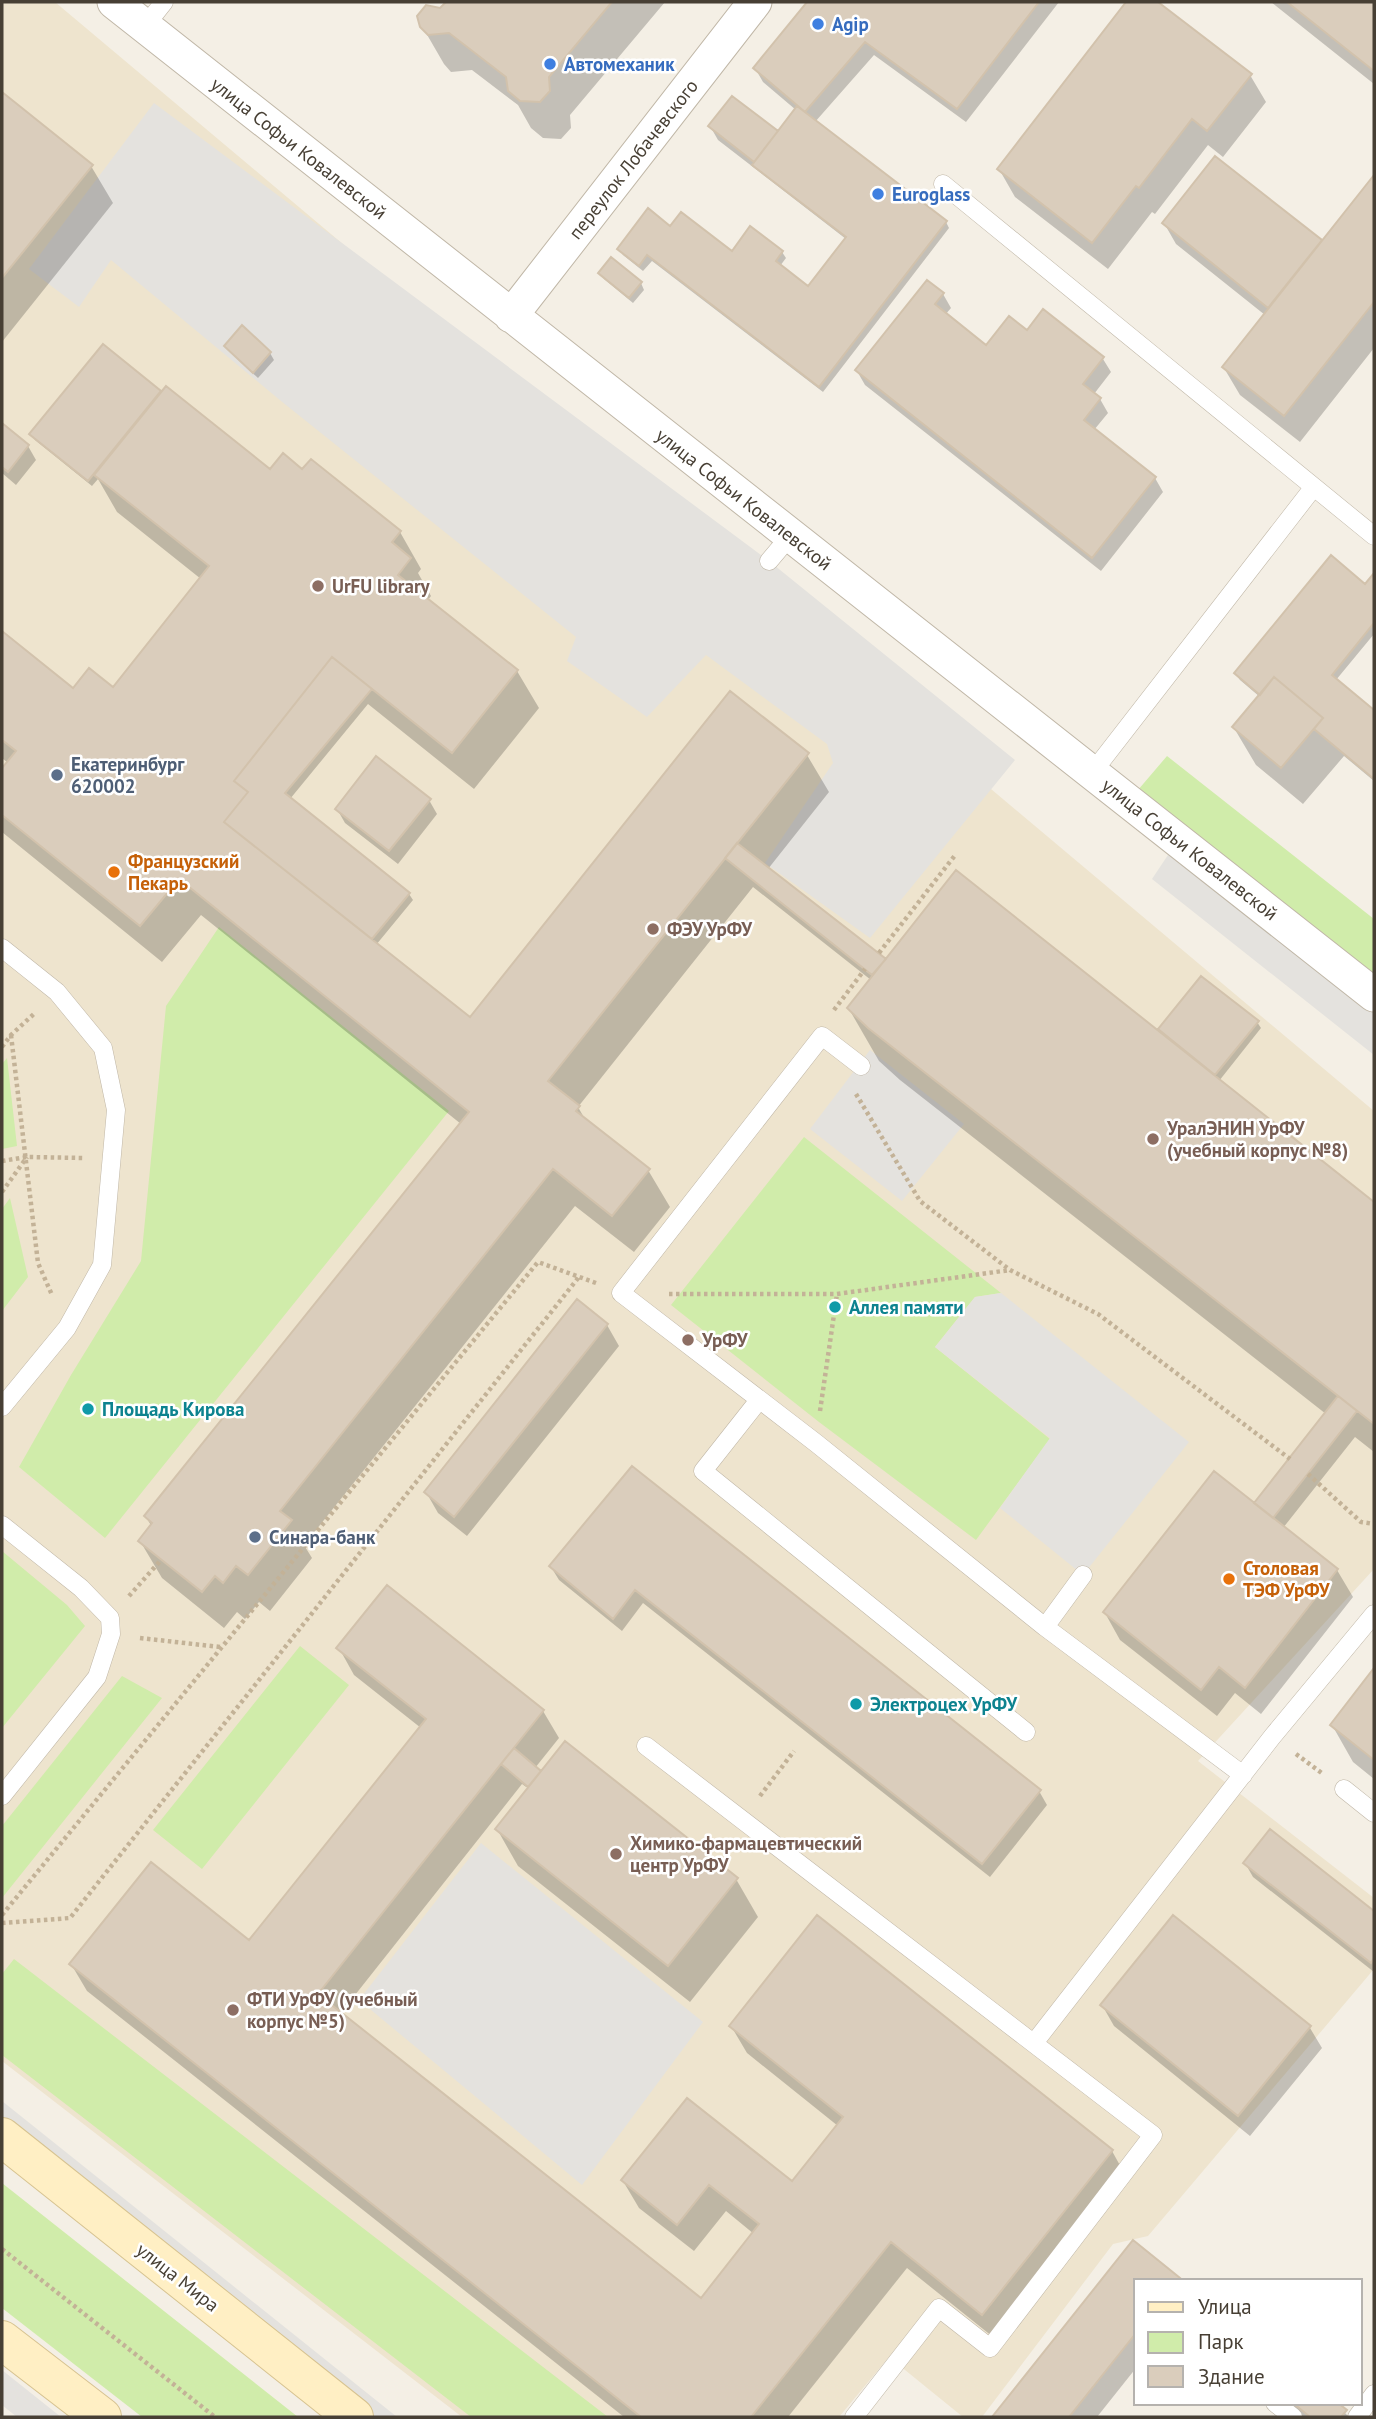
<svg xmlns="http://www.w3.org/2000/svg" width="1376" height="2419" font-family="'PT Sans',sans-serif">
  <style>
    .education { fill: #eee4ce }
    .green { fill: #d0ecaa }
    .parking { fill: #e4e2de }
    .shadow { fill: #0003 }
    .building { fill: #dacdbc; stroke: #d2c2ac; stroke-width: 2 }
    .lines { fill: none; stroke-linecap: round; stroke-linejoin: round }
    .lane-casing { stroke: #c0b7a7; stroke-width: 19 }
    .street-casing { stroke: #c0b7a7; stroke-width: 35 }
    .secondary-casing { stroke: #d7c391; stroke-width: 40 }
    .path { stroke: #c3b297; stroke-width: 4.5; stroke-dasharray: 3.5 3.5; stroke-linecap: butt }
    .lane { stroke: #fff; stroke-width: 18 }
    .street { stroke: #fff; stroke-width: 33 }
    .secondary { stroke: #ffefc4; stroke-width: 38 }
    .shop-dot { fill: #3f7fe0; stroke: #fff; stroke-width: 2.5 }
    .education-dot { fill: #8d6e63; stroke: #fff; stroke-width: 2.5 }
    .service-dot { fill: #5c6f8a; stroke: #fff; stroke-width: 2.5 }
    .food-dot { fill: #e8710a; stroke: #fff; stroke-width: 2.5 }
    .culture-dot { fill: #0f9aa8; stroke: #fff; stroke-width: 2.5 }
    .labels { text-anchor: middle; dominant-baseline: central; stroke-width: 5; stroke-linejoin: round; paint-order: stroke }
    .shop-label { font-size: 19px; font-weight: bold; fill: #366cbe; stroke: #fff; text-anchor: start }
    .street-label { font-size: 19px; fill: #473f34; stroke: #fff }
    .education-label { font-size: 19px; font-weight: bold; fill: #785e54; stroke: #fff; text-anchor: start }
    .service-label { font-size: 19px; font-weight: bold; fill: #4e5e75; stroke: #fff; text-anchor: start }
    .food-label { font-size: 19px; font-weight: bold; fill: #c56008; stroke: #fff; text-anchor: start }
    .culture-label { font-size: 19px; font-weight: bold; fill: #0d838f; stroke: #fff; text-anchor: start }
  </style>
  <rect width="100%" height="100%" fill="#f4efe5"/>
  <path class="education" d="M2 2H55L1374 1111V1569L1198 1761 1374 1898V1969L1148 2236 1113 2244 982 2417H963L889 2357 839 2417H462L2 2061Z"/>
  <path class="green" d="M1167 756 1374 919V976L1138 790Z
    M219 927 449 1111 105 1538 19 1467 71 1375 141 1261 166 1006Z
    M7 1058 17 1146 2 1149V1064Z
    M804 1137 1001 1293 975 1297 935 1347 1050 1439 976 1540 819 1422 671 1305Z
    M10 1198 28 1277 2 1311V1209Z
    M2 1551 67 1605 85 1626 2 1728Z
    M300 1646 349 1685 202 1869 153 1830Z
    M122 1676 162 1698 2 1898V1826Z
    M14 1959 608 2417H471L2 2055V1974Z
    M2 2183 298 2417H299H142L2 2308Z"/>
  <path class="parking" d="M154 103 769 561 1015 760 870 938 765 863 833 763 827 744 706 655 647 717 567 661 576 637 281 401 111 260 79 307 29 269Z
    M1172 849 1374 1007V1055L1152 879Z
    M870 1050 964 1124 902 1201 810 1129Z
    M1001 1293 1189 1442 1083 1575 1000 1508 1050 1438 935 1347 975 1297Z
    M481 1843 703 2022 582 2185 359 2000Z
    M2 2101 397 2417H354L2 2137Z
    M2 2370 61 2417H17L2 2405Z"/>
  <path class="shadow" d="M448 2 514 3 665 2 570 115 571 128 561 139 543 138 531 128 518 105 472 70 451 72 444 64 422 26Z
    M809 2H1059L966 122 874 55 815 122 946 222 949 228 823 392 652 261 643 271 623 255 619 249 671 228 732 253 782 252 786 258 780 266 808 288 846 239 718 140 710 126 778 134 796 110 763 82 755 68Z
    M1128 2H1155L1250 75 1266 102 1223 157 1208 145 1155 214 1152 212 1108 269 1015 197 999 169Z
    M1271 2H1374V84Z
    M2 94 91 166 113 203 2 342Z
    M1374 177V348L1300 442 1240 395 1224 368 1265 315 1176 244 1164 223 1321 241 1322 244Z
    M600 273 641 283 644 290 633 303 604 279Z
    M943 294 951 308 945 315 987 348 1027 333 1044 311 1103 359 1111 372 1094 394 1100 399 1108 413 1094 430 1155 478 1163 492 1101 571 865 385 857 371Z
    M242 328 270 353 274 360 258 378 230 352 226 346Z
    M103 346 162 394 271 472 303 471 400 532 421 569 418 573 431 596 428 600 517 671 539 708 474 789 368 704 290 799 409 894 413 900 376 945 470 1020 807 755 829 792 768 869 884 960 1165 1038 1160 1030 1257 1022 1261 1028 1219 1081 1374 1205V1452L1355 1437 1283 1528 1337 1570 1353 1597 1261 1714 1235 1693 1217 1716 1120 1640 1105 1613 1255 1506 1326 1414 900 1080 879 1061 849 1009 871 980 753 887 578 1107 586 1121 648 1170 670 1207 634 1252 575 1206 304 1545 312 1558 270 1611 259 1602 245 1619 237 1612 224 1628 162 1578 140 1541 152 1527 146 1517 461 1124 201 915 162 962 2 832V771L8 763 2 758V633L74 690 113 689 201 579 117 512 98 479 92 486 35 440 32 434Z
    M2 426 28 446 36 460 16 485 2 473Z
    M1374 576V634L1336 680 1374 713V781L1344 756 1303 804 1256 765 1234 728 1260 697 1240 680 1236 674 1365 586Z
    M429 800 437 814 398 864 345 823 337 809Z
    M607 1325 619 1346 467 1536 438 1513 426 1492Z
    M633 1469 1039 1791 1047 1805 990 1877 643 1603 622 1631 559 1580 551 1567Z
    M339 1648 543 1711 559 1738 535 1768 736 1879 758 1917 690 2002 518 1866 497 1829 529 1789 522 1784 340 2014 701 2301 754 2234 726 2211 694 2251 639 2208 623 2181 793 2184 838 2126 747 2053 731 2026 1112 2151 1127 2178 998 2341 907 2268 788 2417H624L87 1991 71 1964 250 1943 421 1728 354 1675Z
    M1374 1671V1779L1353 1762 1332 1725Z
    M1270 1831 1374 1913V1972L1253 1877 1245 1863Z
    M1174 1917 1310 2028 1322 2048 1250 2136 1114 2026 1102 2005Z
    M1133 2242 1181 2281H1136V2368L1097 2417H994Z
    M1286 2403H1335L1349 2417H1303Z"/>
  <path class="building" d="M446 2H612L549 77 550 91 540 102 520 101 508 91 506 77 449 33 428 35 420 27 417 16 426 5 440 8Z
    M807 2H1039L957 109 865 42 805 112 753 68Z
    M1126 2H1158L1252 74 1207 131 1192 119 1139 188 1136 186 1092 243 997 169Z
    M1287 2H1374V71Z
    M2 92 93 165 2 278Z
    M732 96 778 131 754 162 708 126Z
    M797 106 947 221 819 387 647 255 639 266 617 249 648 208 670 226 681 212 732 251 750 226 783 251 776 261 808 286 846 237 752 165Z
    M1215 156 1322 240 1268 308 1162 223Z
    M1374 175V302L1284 416 1222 367Z
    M611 257 642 282 629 298 598 273Z
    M927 280 944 293 935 304 986 345 1009 316 1027 330 1043 309 1104 357 1083 384 1101 398 1084 420 1156 477 1092 558 855 370Z
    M242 325 271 352 253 373 224 346Z
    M103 344 161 391 88 481 29 434Z
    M166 386 270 469 283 453 302 469 311 459 401 531 392 542 411 558 398 575 518 670 452 753 332 657 234 781 248 792 224 822 470 1017 730 691 809 753 548 1081 580 1106 576 1111 650 1169 612 1216 553 1169 280 1511 292 1520 248 1575 236 1566 223 1583 215 1576 202 1592 138 1541 152 1523 144 1516 469 1112 179 879 140 926 2 815V768L16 751 2 740V631L73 688 89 668 113 687 209 566 94 475Z
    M2 423 29 445 8 472 2 467Z
    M1331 555 1365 584 1374 573V623L1332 675 1374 710V779L1314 729 1323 718 1274 677 1260 695 1234 673Z
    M332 657 372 689 285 793 410 893 372 939 224 822 248 792 234 781Z
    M1274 677 1323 718 1281 768 1232 727Z
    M376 756 431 799 389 851 335 809Z
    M737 843 886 959 872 975 725 858Z
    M956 870 1374 1202V1424L868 1028 847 1008Z
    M1201 976 1259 1021 1215 1075 1158 1029Z
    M577 1299 608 1324 454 1517 424 1492Z
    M1338 1396 1357 1411 1273 1518 1254 1503Z
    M632 1466 1041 1790 982 1864 635 1590 613 1619 549 1566Z
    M1214 1471 1338 1569 1245 1688 1219 1667 1201 1690 1103 1612Z
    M387 1585 544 1710 318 1994 701 2298 759 2224 709 2185 677 2225 621 2180 687 2098 792 2181 843 2117 729 2026 817 1915 1113 2150 982 2315 891 2242 751 2417H641L69 1964 151 1862 249 1940 426 1719 336 1648Z
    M1374 1668V1760L1330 1725Z
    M565 1741 738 1878 668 1966 495 1829Z
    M514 1748 541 1771 528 1787 501 1764Z
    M1270 1829 1374 1911V1958L1371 1963 1243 1863Z
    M1173 1915 1311 2026 1238 2116 1100 2005Z
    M1133 2240 1180 2278 1178 2281H1136V2333L1069 2417H992Z
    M1293 2403H1338L1347 2410 1341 2417H1310Z"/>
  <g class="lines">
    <defs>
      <path id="lane" d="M145 26 164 2
        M943 184 1374 536
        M769 561 791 535
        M1092 773 1313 488
        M2 948 57 992 103 1048 116 1110 102 1265 67 1328 2 1407
        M861 1066 822 1036 621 1293 816 1443 1045 1627 1243 1775
        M759 1400 703 1471 1026 1732
        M2 1525 81 1588 110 1618 111 1634 97 1677 2 1796
        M1045 1627 1083 1575
        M646 1746 1153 2135 990 2348 939 2308 854 2417
        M1344 1789 1374 1813
        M1034 2043 1272 1737 1374 1614
        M1275 2403 1293 2417
        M1357 2417 1374 2394"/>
      <path id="street" d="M114 2 1374 995
        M511 316 755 2"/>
      <path id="secondary" d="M2 2137 354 2417
        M2 2340 102 2417"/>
    </defs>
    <use href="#lane" class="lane-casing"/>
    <use href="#street" class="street-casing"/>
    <use href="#secondary" class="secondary-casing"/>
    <path class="path" d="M879 953 956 854
      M834 1010 865 969
      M11 1035 38 1263 52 1295
      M2 1047 11 1035 36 1012
      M856 1094 920 1201 1010 1270 1098 1314 1290 1459
      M2 1161 27 1157 85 1158
      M2 1192 27 1157
      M669 1294H837L1010 1270
      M820 1411 837 1294
      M1308 1474 1361 1522 1374 1524
      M129 1596 161 1560
      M140 1638 220 1647
      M1296 1754 1323 1774
      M760 1796 794 1751
      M2 1915 538 1262 596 1283
      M2 1923 70 1918 579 1277
      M2 2249 215 2417"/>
    <use href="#lane" class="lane"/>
    <use href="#street" class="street"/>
    <use href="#secondary" class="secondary"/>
  </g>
  <g class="shop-dot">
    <circle cx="818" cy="24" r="7"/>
    <circle cx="550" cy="64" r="7"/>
    <circle cx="878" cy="194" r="7"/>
  </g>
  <g class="education-dot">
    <circle cx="318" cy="586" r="7"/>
    <circle cx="653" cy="929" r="7"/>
    <circle cx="1153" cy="1139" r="7"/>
    <circle cx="688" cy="1340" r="7"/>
    <circle cx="616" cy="1854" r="7"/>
    <circle cx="233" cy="2010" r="7"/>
  </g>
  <g class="service-dot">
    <circle cx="57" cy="775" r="7"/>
    <circle cx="255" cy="1537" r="7"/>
  </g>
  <g class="food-dot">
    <circle cx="114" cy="872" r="7"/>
    <circle cx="1229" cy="1579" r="7"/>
  </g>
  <g class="culture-dot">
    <circle cx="835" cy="1307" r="7"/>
    <circle cx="88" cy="1409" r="7"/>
    <circle cx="856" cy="1704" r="7"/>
  </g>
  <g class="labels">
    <g class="shop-label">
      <text x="832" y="24">Agip</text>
      <text x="564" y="64">Автомеханик</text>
      <text x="892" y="194">Euroglass</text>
    </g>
    <g class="street-label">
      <text transform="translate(299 148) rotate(38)">улица Софьи Ковалевской</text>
      <text transform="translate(633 159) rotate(-52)">переулок Лобачевского</text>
      <text transform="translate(744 499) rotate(38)">улица Софьи Ковалевской</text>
      <text transform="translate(1190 849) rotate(38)">улица Софьи Ковалевской</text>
      <text transform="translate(178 2277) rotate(38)">улица Мира</text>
    </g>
    <g class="education-label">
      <text x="332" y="586">UrFU library</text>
      <text x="667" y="929">ФЭУ УрФУ</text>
      <text x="1167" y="1128">УралЭНИН УрФУ<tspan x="1167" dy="22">(учебный корпус №8)</tspan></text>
      <text x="702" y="1340">УрФУ</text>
      <text x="630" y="1843">Химико-фармацевтический<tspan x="630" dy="22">центр УрФУ</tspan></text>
      <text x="247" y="1999">ФТИ УрФУ (учебный<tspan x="247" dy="22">корпус №5)</tspan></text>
    </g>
    <g class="service-label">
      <text x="71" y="764">Екатеринбург<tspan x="71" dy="22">620002</tspan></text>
      <text x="269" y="1537">Синара-банк</text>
    </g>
    <g class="food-label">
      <text x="128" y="861">Французский<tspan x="128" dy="22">Пекарь</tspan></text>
      <text x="1243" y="1568">Столовая<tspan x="1243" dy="22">ТЭФ УрФУ</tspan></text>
    </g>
    <g class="culture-label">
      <text x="849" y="1307">Аллея памяти</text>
      <text x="102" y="1409">Площадь Кирова</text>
      <text x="870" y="1704">Электроцех УрФУ</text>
    </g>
  </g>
  <rect width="1376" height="2419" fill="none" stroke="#473f34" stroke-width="7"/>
  <rect x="1134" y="2279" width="228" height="126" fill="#ffffff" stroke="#b5b2ae" stroke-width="2"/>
  <rect x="1148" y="2302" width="35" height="10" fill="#ffefc4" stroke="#b5b2ae" stroke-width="2"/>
  <text x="1198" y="2314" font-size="21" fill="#473f34">Улица</text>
  <rect x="1148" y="2332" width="35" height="21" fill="#d0ecaa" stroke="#b5b2ae" stroke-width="2"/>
  <text x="1198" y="2349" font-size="21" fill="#473f34">Парк</text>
  <rect x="1148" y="2366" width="35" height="21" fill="#dacdbc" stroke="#b5b2ae" stroke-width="2"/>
  <text x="1198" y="2384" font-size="21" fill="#473f34">Здание</text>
</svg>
